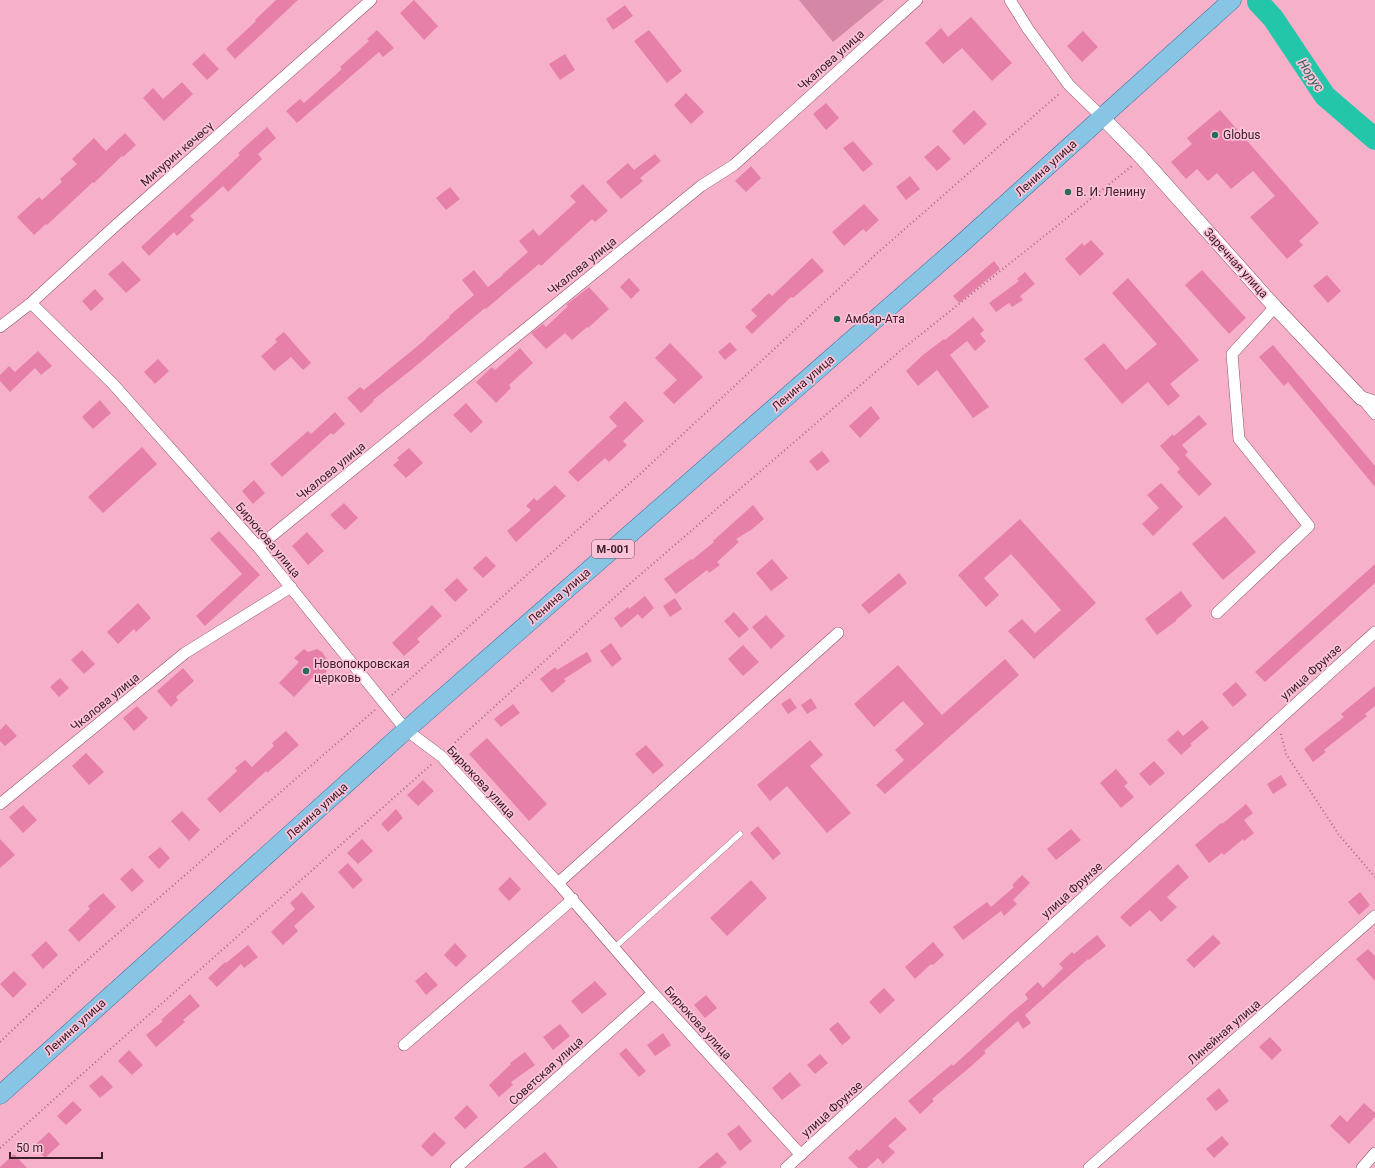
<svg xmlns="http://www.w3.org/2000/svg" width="1375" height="1168" font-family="Roboto,sans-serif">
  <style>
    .green { fill: #d588a5 }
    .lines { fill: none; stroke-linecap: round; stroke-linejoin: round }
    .river { stroke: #23c6a8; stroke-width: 22 }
    .building { fill: #e680a8 }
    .service-casing { stroke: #8e5068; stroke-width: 6 }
    .minor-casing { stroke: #8e5068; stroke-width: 12 }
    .tertiary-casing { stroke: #8e5068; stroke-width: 15 }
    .primary-casing { stroke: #397197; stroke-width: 19 }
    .path { stroke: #a16e81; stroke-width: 2; stroke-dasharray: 1 3; stroke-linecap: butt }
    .service { stroke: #fff; stroke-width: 5.5 }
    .minor { stroke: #fff; stroke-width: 11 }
    .tertiary { stroke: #fff; stroke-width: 14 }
    .primary { stroke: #88c4e4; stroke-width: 18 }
    .poi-dot { fill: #296c5d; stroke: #fcc2d7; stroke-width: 1.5 }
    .labels { text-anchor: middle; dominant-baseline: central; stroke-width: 3.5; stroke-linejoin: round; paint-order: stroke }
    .shield { fill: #fcc2d7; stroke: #75515e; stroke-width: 1 }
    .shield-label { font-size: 11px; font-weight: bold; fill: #3b202a }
    .street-label { font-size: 12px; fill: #3b202a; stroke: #fcc2d7 }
    .poi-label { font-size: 12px; fill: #3b202a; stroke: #fcc2d7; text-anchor: start }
    .water-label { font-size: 13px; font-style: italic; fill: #296456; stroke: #fcc2d7 }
  </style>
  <rect width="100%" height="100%" fill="#f7b0ca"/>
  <path class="green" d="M799 0H884L833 42Z"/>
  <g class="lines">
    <path class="river" d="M1258 2 1273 18 1325 96 1375 139"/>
  </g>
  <path class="building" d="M276 0H298L235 59 226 49 256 21 255 20Z
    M414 0 438 26 424 40 400 13Z
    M625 5 633 16 613 30 606 19Z
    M971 17 1012 63 992 81 962 48 943 64 925 43 941 28 948 37Z
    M377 30 394 48 383 57 379 52 297 123 286 111 300 99 304 103 342 69 340 67 369 41 367 39Z
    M649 30 682 71 667 83 634 41Z
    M1083 31 1098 47 1082 62 1067 46Z
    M204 53 219 69 207 80 192 64Z
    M565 54 575 70 560 80 549 64Z
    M182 82 193 94 164 121 143 98 153 88 163 99Z
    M686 93 704 112 691 124 674 105Z
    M826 103 839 118 826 130 813 114Z
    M974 110 987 124 964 145 952 131Z
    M1220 110 1319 223 1299 241 1303 245 1287 259 1250 217 1275 196 1253 171 1231 189 1217 173 1208 181 1197 169 1186 179 1171 162 1192 144 1187 138Z
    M267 127 276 138 258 154 262 159 228 192 223 186 190 216 194 220 177 236 174 232 149 256 141 247 240 155 238 153Z
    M125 133 136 145 123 157 122 156 94 183 93 182 47 225 46 224 34 235 17 217 39 197 42 200 62 182 60 179 77 164 72 159 94 138 106 151Z
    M853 141 873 164 863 172 843 148Z
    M938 145 951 159 937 171 924 157Z
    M655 154 661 161 640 178 643 181 621 199 606 182 628 163 634 170Z
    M751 166 761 178 746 192 735 181Z
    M910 176 920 189 906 200 896 187Z
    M583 184 608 211 595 222 592 219 541 266 539 264 486 309 485 308 411 370 373 400 374 401 361 413 347 398 360 387 364 390 426 339V338L450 317 449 316 474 295 462 280 474 270 488 287 503 275V274L528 252 519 241 533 229 539 236 576 202 570 196Z
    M450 187 460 199 446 210 436 198Z
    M864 204 879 220 866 232 863 229 844 246 832 232Z
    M1091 240 1104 254 1080 276 1065 259 1082 243 1084 246Z
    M812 258 824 271 793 298 791 297 752 334 745 327 757 316 751 310 769 293 772 296Z
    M123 261 141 280 126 293 108 274Z
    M994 261 1000 269 959 303 953 296Z
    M1202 270 1246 318 1229 334 1185 285Z
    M1025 272 1035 284 1020 296 1023 300 1012 307 1009 303 996 312 989 303 1019 281 1017 279Z
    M1327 275 1341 291 1328 303 1313 286Z
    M629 278 640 290 631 299 620 287Z
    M1128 278 1199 360 1170 384 1180 396 1168 406 1148 382 1122 404 1084 359 1104 343 1126 370 1157 344 1112 293Z
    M589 287 609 309 588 328 587 327 572 340 565 333 546 349 531 333 543 324 546 327 568 306 566 305Z
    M95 289 104 299 91 311 82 301Z
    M973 317 984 330 980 334 986 341 975 351 967 341 950 355 989 407 973 418 937 370 918 386 906 371 923 355 944 339 945 340Z
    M284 332 311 363 303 370 291 357 274 371 261 356 277 342 275 339Z
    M730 342 737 350 725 360 718 352Z
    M670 343 703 377 674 404 663 393 677 380 655 358Z
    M1273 345 1375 466V487L1288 382 1284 386 1259 357Z
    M520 348 533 363 509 385 511 388 496 403 476 382 492 367 495 370Z
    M38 351 52 366 41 375 35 368 10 392 0 381V375L9 366 15 372Z
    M158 359 169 371 155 384 144 372Z
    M100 400 111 413 93 429 82 417Z
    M625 401 644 421 623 441 627 445 609 462 605 458 578 482 568 472 617 426 609 417Z
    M466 403 483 422 471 433 453 415Z
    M871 406 880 418 860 438 849 426Z
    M335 412 345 424 333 435 331 433 282 477 270 464 308 431 311 434Z
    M1199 415 1207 424 1182 445 1188 452 1185 455 1212 484 1199 496 1177 472 1180 469 1160 446 1173 434 1174 436Z
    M142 447 157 464 103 513 88 497Z
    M409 448 423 463 406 478 393 465 399 460 397 458Z
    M822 451 830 461 817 471 809 461Z
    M254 480 265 493 253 504 242 491Z
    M1161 483 1183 507 1153 536 1142 524 1159 508 1147 495Z
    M555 485 566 496 516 542 507 531 531 510 526 506 534 498 537 501Z
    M344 503 358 518 345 530 330 515Z
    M753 505 764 519 751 530 736 539 739 542 717 562 720 565 709 573 707 570 676 594 664 579 691 559 692 560 714 542 713 541Z
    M1225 516 1256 552 1223 580 1192 544Z
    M1020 519 1096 603 1034 659 1008 631 1022 619 1035 633 1061 610 1011 554 984 578 999 595 986 607 958 575Z
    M219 531 260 575 205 626 196 616 242 574 210 539Z
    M307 532 324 551 308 565 292 546Z
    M486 556 496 566 483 578 473 568Z
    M772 559 788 578 771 591 756 573Z
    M1375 564V583L1265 682 1255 672Z
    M899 573 907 583 869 614 861 605Z
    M457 578 468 590 455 602 444 590Z
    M1181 591 1192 606 1176 620V621L1157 635 1145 619Z
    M645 596 654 608 642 619 638 614 621 628 614 618 628 607 629 609Z
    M675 598 682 609 670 617 663 606Z
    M138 603 151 618 136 632 134 629 118 644 107 632Z
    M432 605 442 616 417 639 420 642 404 656 392 643Z
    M734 612 749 629 739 638 724 621Z
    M766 615 785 636 771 649 752 627Z
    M611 643 622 659 612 667 600 651Z
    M743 645 759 662 743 676 728 659Z
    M304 649 308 652 317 649 322 652 327 660 324 668 327 671 319 681 313 677 294 697 279 683 299 662 294 658Z
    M82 650 95 664 84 674 71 660Z
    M587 652 592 661 564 679 566 681 552 693 540 679 555 667 557 670Z
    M1005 659 1019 675 885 794 876 785 904 760 895 750 924 724 903 701 874 727 854 704 898 665 942 715Z
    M183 668 194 681 176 697 178 700 171 707 157 691Z
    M60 678 69 688 59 697 50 687Z
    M1236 682 1247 695 1233 707 1222 694Z
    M1375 686V706L1365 714 1367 716 1324 750 1326 752 1313 762 1304 749 1344 717 1341 714Z
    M790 698 797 708 788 714 781 704Z
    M811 698 817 708 807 714 801 705Z
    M513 704 520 713 501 727 494 719Z
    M137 706 148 718 134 731 123 718Z
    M1202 720 1209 728 1190 744 1192 745 1181 755 1167 740 1178 730 1183 736Z
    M6 724 17 736 5 746 0 741V730Z
    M286 731 299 745 267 773 266 771 220 813 207 799 237 771 235 768 245 760 252 767 274 746 272 743Z
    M487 738 547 804 529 821 469 754Z
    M810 740 823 755 810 766 851 813 827 833 787 786 770 801 757 785Z
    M646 745 664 765 653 774 635 754Z
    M86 753 104 772 89 785 72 766Z
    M1154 761 1165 773 1150 786 1139 774Z
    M1116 769 1128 783 1124 786 1134 797 1121 808 1100 783Z
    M1281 775 1287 785 1273 794 1267 784Z
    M423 780 434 791 418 806 407 795Z
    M1246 804 1253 813 1244 820 1254 833 1244 841 1243 839 1224 855 1222 853 1209 863 1195 845 1221 823 1222 824Z
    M23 805 37 820 23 833 9 817Z
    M396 809 403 818 388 832 381 824Z
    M182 811 200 830 189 841 171 821Z
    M758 826 781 853 773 860 750 833Z
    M1071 829 1081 840 1056 860 1047 849Z
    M0 839 15 855 0 868Z
    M362 839 373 851 358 864 347 853Z
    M160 847 170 858 159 869 148 857Z
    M348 863 363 880 353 889 338 872Z
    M1178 864 1189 877 1167 897 1177 907 1161 922 1150 910 1130 927 1120 917Z
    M132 868 144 881 132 892 120 879Z
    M1022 875 1030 883 1013 900 1017 904 1004 916 1001 911 963 940 953 927 987 902 991 907 1014 887 1012 885Z
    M510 877 521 889 509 901 498 889Z
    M751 880 767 898 727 936 710 918Z
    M302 892 315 907 294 926 298 931 283 945 271 932 295 909 290 903Z
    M1360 892 1370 905 1359 915 1348 902Z
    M103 893 116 907 79 942 68 930 90 909 88 906Z
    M1097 935 1106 946 1089 960 1088 959 1025 1015 1031 1023 1023 1029 1018 1021 984 1051 986 1053 969 1068 932 1099 934 1101 920 1114 908 1101 952 1064 953 1066 1011 1013 1028 999 1025 994 1038 982 1043 988 1063 968 1059 964 1072 952 1074 954Z
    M1213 935 1221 943 1194 968 1186 960Z
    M46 941 58 955 43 969 31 955Z
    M933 942 944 955 933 965 931 964 915 979 905 967Z
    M455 943 467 956 456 967 444 955Z
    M248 945 258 957 244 968 241 964 217 987 208 978 225 962 226 963Z
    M1368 949 1375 956V981L1356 959Z
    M14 971 27 984 13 998 0 984Z
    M426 972 438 985 426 995 415 981Z
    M595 981 607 994 582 1014 571 1001Z
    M884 988 895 1000 880 1014 869 1002Z
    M190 994 200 1006 183 1020 185 1022 156 1047 146 1035 163 1021 161 1020Z
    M706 995 717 1008 705 1018 694 1005Z
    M838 1022 851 1038 842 1045 829 1029Z
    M560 1024 570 1036 553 1050 543 1037Z
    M663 1033 671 1045 655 1056 647 1045Z
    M1270 1037 1282 1050 1272 1060 1259 1047Z
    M626 1048 646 1071 639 1077 619 1054Z
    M129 1050 143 1065 132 1075 118 1061Z
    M525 1052 535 1065 511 1082 513 1085 499 1097 489 1085 511 1064 510 1063Z
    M820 1054 828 1063 815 1074 807 1065Z
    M790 1072 801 1085 782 1100 772 1088Z
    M102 1075 113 1087 100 1098 89 1086Z
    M1219 1088 1229 1101 1216 1111 1206 1099Z
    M73 1101 82 1110 66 1125 57 1116Z
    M1364 1103 1375 1113V1117L1349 1144 1330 1126 1340 1115 1347 1122Z
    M467 1105 478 1117 465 1129 454 1118Z
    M895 1117 907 1129 888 1146 895 1152 883 1164 878 1158 867 1168H858L848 1158 857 1149 859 1151Z
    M739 1125 752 1141 740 1151 727 1134Z
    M49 1132 60 1144 45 1158 34 1146Z
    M434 1132 446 1143 432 1157 421 1146Z
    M1222 1136 1229 1144 1214 1158 1206 1149Z
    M545 1152 558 1168H523Z
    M717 1152 727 1163 720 1168H698Z
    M14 1154 27 1168H0V1167Z"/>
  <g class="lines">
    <defs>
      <path id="service" d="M614 948 740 834"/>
      <path id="minor" d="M1010 0 1028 29 1069 85 1102 117
        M31 303 113 384 258 547 406 730 441 756 558 883 653 993 801 1155
        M0 327 31 303 114 227 371 0
        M1362 398 1375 414
        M258 547 701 186 734 165 917 0
        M1217 613 1309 526 1239 439 1232 354 1275 307
        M0 804 185 653 291 587
        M558 883 838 633
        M404 1045 573 899
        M456 1168 653 993
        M786 1168 1375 632
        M1089 1168 1375 916
        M1362 1168 1375 1153"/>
      <path id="tertiary" d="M1102 117 1142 158 1275 307 1361 398 1375 403"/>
      <path id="primary" d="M0 1095 406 730 959 246 1232 0"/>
    </defs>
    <use href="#service" class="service-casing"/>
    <use href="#minor" class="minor-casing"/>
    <use href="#tertiary" class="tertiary-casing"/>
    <use href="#primary" class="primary-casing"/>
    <path class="path" d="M392 695 639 475 874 256 1060 93
      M1281 734 1286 754 1339 835 1375 877
      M449 748 626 587 900 351 1132 166
      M0 1042 77 969 375 710
      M0 1148 80 1076 433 763"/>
    <use href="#service" class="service"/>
    <use href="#minor" class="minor"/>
    <use href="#tertiary" class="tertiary"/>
    <use href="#primary" class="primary"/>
  </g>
  <g class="poi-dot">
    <circle cx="1215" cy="135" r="4"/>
    <circle cx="1068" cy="192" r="4"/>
    <circle cx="837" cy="319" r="4"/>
    <circle cx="306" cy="671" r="4"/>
  </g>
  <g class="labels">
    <rect class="shield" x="592" y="540" width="42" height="18" rx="3"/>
    <g class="shield-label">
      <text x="613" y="549">М-001</text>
    </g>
    <g class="street-label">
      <text transform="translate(831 60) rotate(-42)">Чкалова улица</text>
      <text transform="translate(177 154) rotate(-41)">Мичурин көчөсү</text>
      <text transform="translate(1046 168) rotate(-42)">Ленина улица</text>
      <text transform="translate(1236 263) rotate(48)">Заречная улица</text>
      <text transform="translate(582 266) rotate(-39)">Чкалова улица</text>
      <text transform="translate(803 383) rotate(-41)">Ленина улица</text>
      <text transform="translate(331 471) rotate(-39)">Чкалова улица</text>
      <text transform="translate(268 540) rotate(50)">Бирюкова улица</text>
      <text transform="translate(559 596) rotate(-41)">Ленина улица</text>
      <text transform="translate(1311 672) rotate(-42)">улица Фрунзе</text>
      <text transform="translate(105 702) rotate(-39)">Чкалова улица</text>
      <text transform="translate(481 782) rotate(47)">Бирюкова улица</text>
      <text transform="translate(317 811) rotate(-42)">Ленина улица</text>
      <text transform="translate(1072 890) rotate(-42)">улица Фрунзе</text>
      <text transform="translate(698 1023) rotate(48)">Бирюкова улица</text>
      <text transform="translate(75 1027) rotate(-42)">Ленина улица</text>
      <text transform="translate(1224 1032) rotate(-41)">Линейная улица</text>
      <text transform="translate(546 1071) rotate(-42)">Советская улица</text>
      <text transform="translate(832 1109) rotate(-42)">улица Фрунзе</text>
    </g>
    <g class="poi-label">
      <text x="1223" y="135">Globus</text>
      <text x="1076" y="192">В. И. Ленину</text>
      <text x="845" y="319">Амбар-Ата</text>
      <text x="314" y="664">Новопокровская<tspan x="314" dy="14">церковь</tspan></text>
    </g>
    <g class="water-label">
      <text transform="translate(1311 75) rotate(56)">Норус</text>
    </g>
  </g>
  <path d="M10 1152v6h92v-6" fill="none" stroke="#3b202a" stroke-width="2"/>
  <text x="16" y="1152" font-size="12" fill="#3b202a" stroke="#fcc2d7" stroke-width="3" paint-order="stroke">50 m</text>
</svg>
